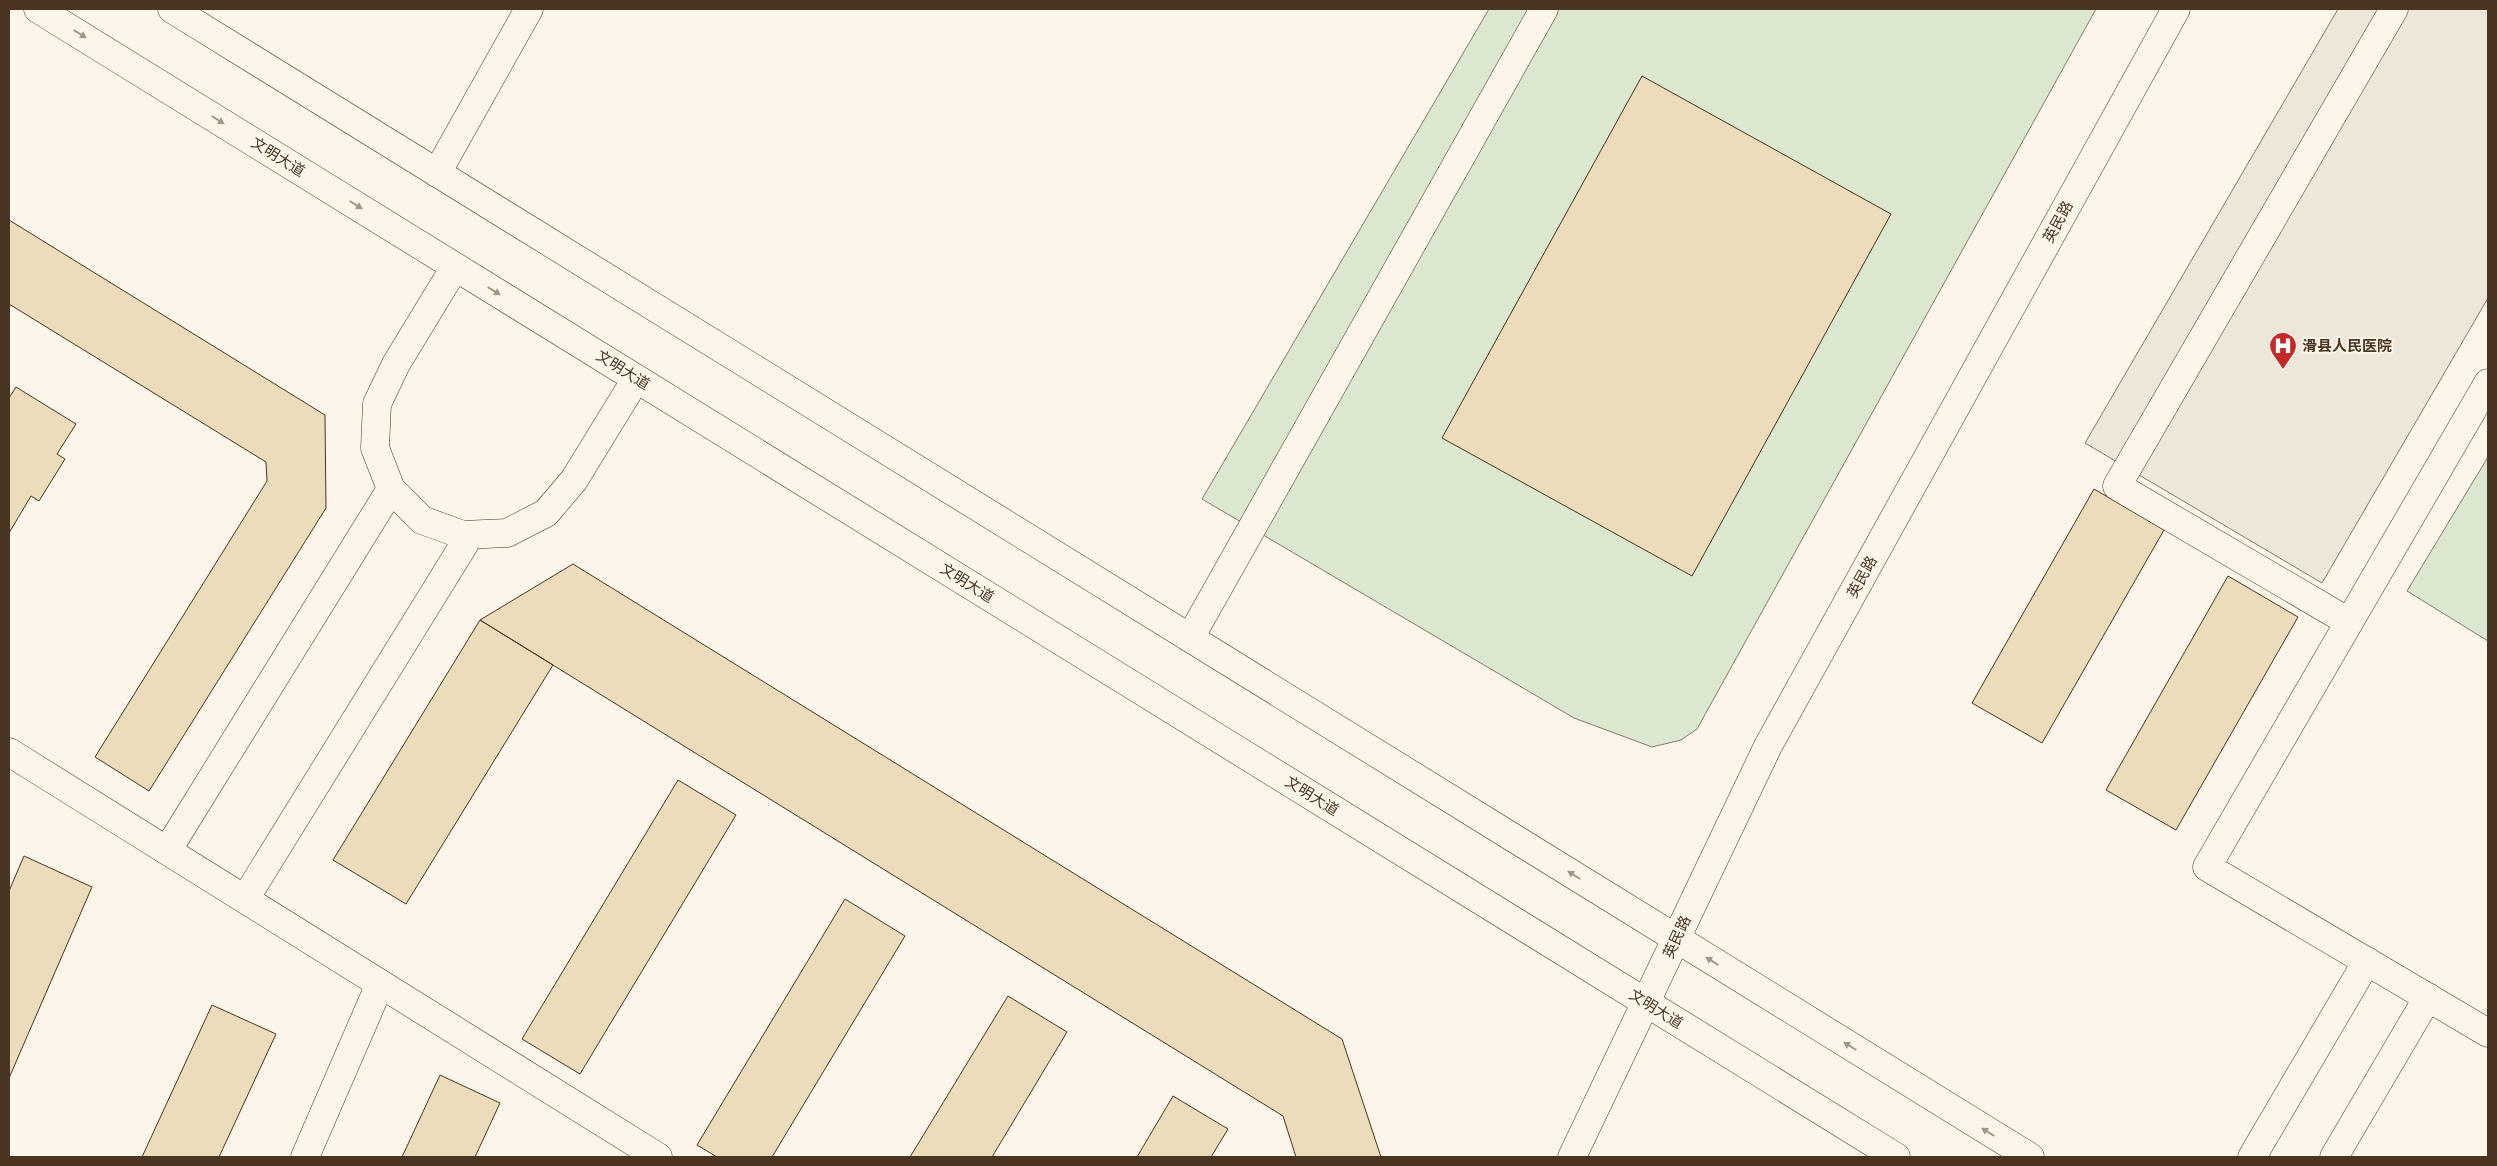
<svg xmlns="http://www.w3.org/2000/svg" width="2497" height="1166" font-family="Rubik,'Noto Sans SC',sans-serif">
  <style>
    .green { fill: #dce7d0; stroke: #887966 }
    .parking { fill: #ede7d9; stroke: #887966 }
    .building { fill: #ecdcbc; stroke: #4a3520 }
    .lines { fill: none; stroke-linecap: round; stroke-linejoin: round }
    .minor-casing { stroke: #4a3520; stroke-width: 29 }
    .major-casing { stroke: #4a3520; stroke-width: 29 }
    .minor { stroke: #fbf6e9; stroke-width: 28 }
    .major { stroke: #fbf6e9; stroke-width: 28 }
    .oneway { fill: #a29684 }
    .labels { text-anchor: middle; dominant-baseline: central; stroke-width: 4; stroke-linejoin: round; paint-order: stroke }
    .street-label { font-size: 15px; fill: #4a3520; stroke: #fbf6e9 }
    .poi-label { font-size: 15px; font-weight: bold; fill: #4a3520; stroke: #fbf6e9; text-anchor: start }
  </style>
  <rect width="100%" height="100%" fill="#fbf6e9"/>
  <path class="green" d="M1489 9H2096L1697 729 1681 740 1652 747 1574 718 1202 499Z
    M2488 457V641L2407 591Z"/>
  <path class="parking" d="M2338 9H2488V298L2322 583 2085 443Z"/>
  <path class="building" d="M1642 76 1891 214 1692 576 1442 438Z
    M9 220 325 415 326 508 149 791 95 757 267 481 266 462 9 304Z
    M16 387 76 424 57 454 65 459 39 501 31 496 9 533V398Z
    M2094 489 2164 530 2042 743 1972 703Z
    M573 564 1342 1039 1381 1157H1296L1283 1116 480 620Z
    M2228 576 2298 617 2176 830 2106 790Z
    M480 620 553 665 406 904 333 860Z
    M678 780 736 815 580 1074 522 1039Z
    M24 856 92 887 9 1078V891Z
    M845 899 905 936 772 1157H717L697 1145Z
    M1008 996 1067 1032 992 1157H910Z
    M212 1005 276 1034 219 1157H142Z
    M440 1075 500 1103 475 1157H402Z
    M1173 1096 1228 1129 1211 1157H1137Z"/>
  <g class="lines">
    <defs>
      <path id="minor" d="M437 173 529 9
        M455 267 396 364 377 404 375 448 391 489 422 520 463 535 507 533 546 513 574 480 636 379
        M2488 383 2207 867 2488 1033
        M2349 622 2117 486 2394 9
        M1190 638 1544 9
        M9 752 658 1157
        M167 851 391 489
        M245 899 470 535
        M305 1157 380 984
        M1572 1157 1768 746 2176 9
        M2252 1157 2367 961
        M2334 1157 2428 997"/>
      <path id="major" d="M38 9 1896 1157
        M172 9 2030 1157"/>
    </defs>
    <use href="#minor" class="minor-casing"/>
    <use href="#major" class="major-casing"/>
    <use href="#minor" class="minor"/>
    <use href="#major" class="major"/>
  </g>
  <defs><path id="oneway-solid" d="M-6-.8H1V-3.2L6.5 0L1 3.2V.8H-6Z" transform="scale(1.25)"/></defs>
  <g class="oneway">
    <use href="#oneway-solid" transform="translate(80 34) rotate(32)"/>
    <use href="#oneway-solid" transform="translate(218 120) rotate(32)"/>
    <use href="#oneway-solid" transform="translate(356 205) rotate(32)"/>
    <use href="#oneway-solid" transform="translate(494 291) rotate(32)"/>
    <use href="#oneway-solid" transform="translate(1574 875) rotate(-148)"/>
    <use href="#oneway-solid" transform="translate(1712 961) rotate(-148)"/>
    <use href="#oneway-solid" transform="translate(1850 1046) rotate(-148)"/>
    <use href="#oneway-solid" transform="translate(1988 1132) rotate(-148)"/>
  </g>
  <defs>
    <symbol id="hospital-pin" viewBox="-11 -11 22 30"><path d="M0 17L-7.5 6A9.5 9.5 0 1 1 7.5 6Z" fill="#c62828" stroke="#fbf6e9"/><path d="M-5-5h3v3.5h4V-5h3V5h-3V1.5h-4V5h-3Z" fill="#fff"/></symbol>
  </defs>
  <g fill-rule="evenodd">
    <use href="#hospital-pin" x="2267" y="330" width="32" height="43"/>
  </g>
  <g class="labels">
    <g class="street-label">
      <text transform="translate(278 157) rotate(32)">文明大道</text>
      <text transform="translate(2058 222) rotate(-61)">英民路</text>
      <text transform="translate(623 370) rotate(32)">文明大道</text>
      <text transform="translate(1862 577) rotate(-61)">英民路</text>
      <text transform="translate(967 583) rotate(32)">文明大道</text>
      <text transform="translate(1312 796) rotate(32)">文明大道</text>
      <text transform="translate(1677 937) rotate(-65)">英民路</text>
      <text transform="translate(1656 1009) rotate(32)">文明大道</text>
    </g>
    <g class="poi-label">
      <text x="2302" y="346">滑县人民医院</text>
    </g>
  </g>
  <rect width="2497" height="1166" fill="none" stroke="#4a3520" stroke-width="20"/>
</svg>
